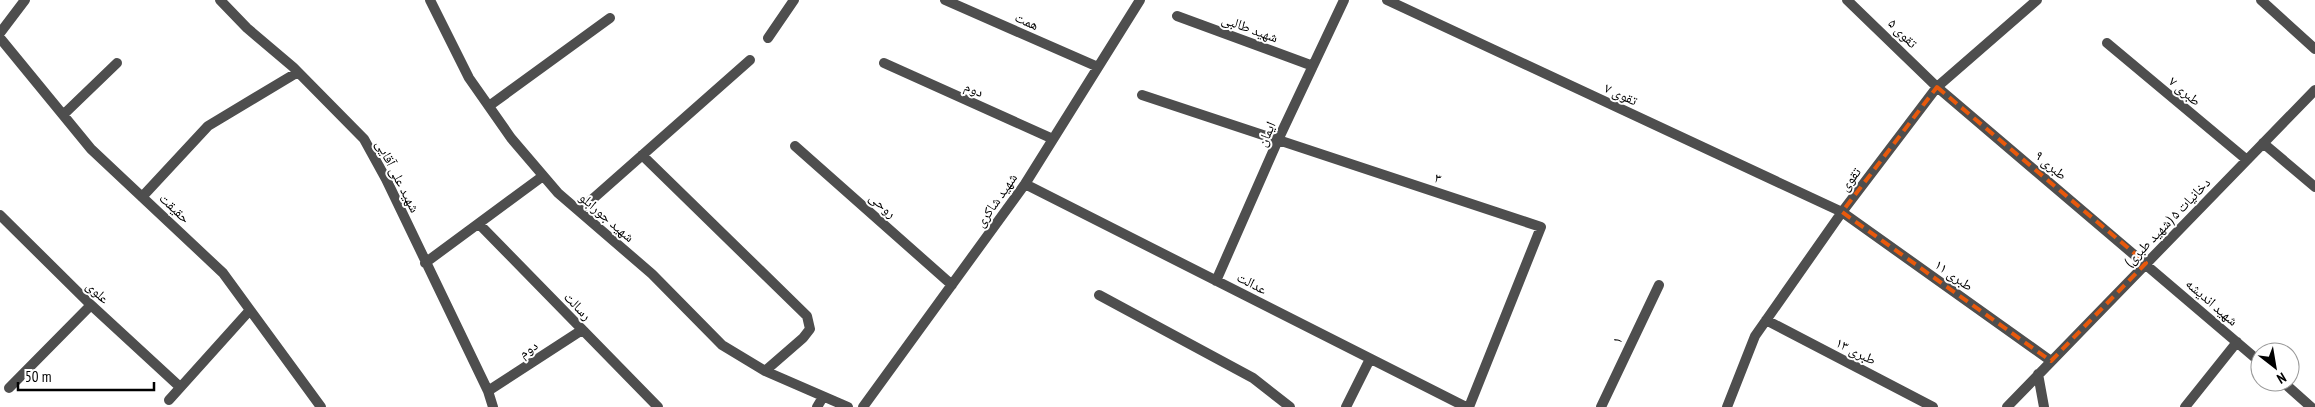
<svg xmlns="http://www.w3.org/2000/svg" width="2315" height="407" font-family="'PT Sans Narrow','Noto Naskh Arabic',sans-serif">
  <style>
    .lines { fill: none; stroke-linecap: round; stroke-linejoin: round }
    .minor { stroke: #4e4e4e; stroke-width: 10 }
    .marked { fill: none; stroke: #e8590c; stroke-width: 4; stroke-dasharray: 10 6; stroke-linejoin: round }
    .labels { text-anchor: middle; dominant-baseline: central; stroke-width: 4; stroke-linejoin: round; paint-order: stroke }
    .street-label { font-size: 14px; fill: #000; stroke: #fff }
  </style>
  <rect width="100%" height="100%" fill="#fff"/>
  <g class="lines">
    <path class="minor" d="M220 0 247 28 293 67 364 139 386 179 488 391 493 407
      M430 0 469 78 511 138 558 193 652 274 722 345 765 371 848 407
      M945 0 1098 67
      M1387 0 1842 212 2051 361
      M1847 0 1937 87 2260 362
      M2261 0 2315 49
      M1177 16 1313 66
      M0 33 25 0
      M0 38 91 149 223 273 321 407
      M768 38 794 0
      M2107 43 2247 160
      M884 63 1053 139
      M1142 95 1541 227 1469 407
      M489 106 610 18
      M63 115 117 63
      M2263 143 2315 187
      M795 146 952 285
      M642 155 807 316 810 329 803 338 765 371
      M1025 184 1466 407
      M142 197 208 126 298 72
      M579 211 750 60
      M0 215 91 305 180 387
      M479 224 658 407
      M425 263 543 176
      M1216 281 1278 140 1344 0
      M1099 295 1253 378 1290 407
      M1766 320 1933 407
      M2038 374 2044 407
      M2283 382 2311 407
      M9 388 91 305
      M488 391 582 330
      M169 400 250 310
      M817 407 823 397
      M863 407 1025 184 1140 0
      M1346 407 1370 359
      M1601 407 1659 285
      M1727 407 1755 336 1842 212 1937 87 2037 0
      M2007 407 2315 90
      M2185 407 2237 342"/>
  </g>
  <path class="marked" d="M1937 87 2146 263 2051 361 1842 212Z"/>
  <g class="labels">
    <g class="street-label">
      <text transform="translate(1027 21) rotate(24)">همت</text>
      <text transform="translate(1250 28) rotate(20)">شهید طالبی</text>
      <text transform="translate(1903 33) rotate(45)">تقوی ۵</text>
      <text transform="translate(974 89) rotate(24)">دوم</text>
      <text transform="translate(2185 91) rotate(40)">طبری ۷</text>
      <text transform="translate(1621 94) rotate(25)">تقوی ۷</text>
      <text transform="translate(1266 134) rotate(-66)">ایمان</text>
      <text transform="translate(2051 165) rotate(40)">طبری ۹</text>
      <text transform="translate(398 176) rotate(63)">شهید علی آقایی</text>
      <text transform="translate(1438 178) rotate(18)">۳</text>
      <text transform="translate(1850 179) rotate(-53)">تقوی</text>
      <text transform="translate(996 200) rotate(-55)">شهید شاکری</text>
      <text transform="translate(883 205) rotate(42)">روحی</text>
      <text transform="translate(175 208) rotate(43)">حقیقت</text>
      <text transform="translate(607 217) rotate(41)">شهید جورابلو</text>
      <text transform="translate(2167 222) rotate(-46)">دخانیات ۵ (شهید طبری)</text>
      <text transform="translate(1954 275) rotate(35)">طبری ۱۱</text>
      <text transform="translate(1252 283) rotate(27)">عدالت</text>
      <text transform="translate(98 292) rotate(44)">علوی</text>
      <text transform="translate(2212 302) rotate(41)">شهید اندیشه</text>
      <text transform="translate(578 306) rotate(46)">رسالت</text>
      <text transform="translate(1617 340) rotate(-64)">۱</text>
      <text transform="translate(528 349) rotate(-33)">دوم</text>
      <text transform="translate(1856 351) rotate(27)">طبری ۱۳</text>
    </g>
  </g>
  <g transform="translate(2275 367) rotate(149)"><circle r="24" fill="#ffffff" stroke="#999999"/>
  <path d="M0-4L9 19L0 12L-9 19Z" fill="#000000"/>
  <text y="-8" font-size="14" font-weight="bold" text-anchor="middle" fill="#000000">N</text>
  </g>
  <path d="M18 382v8h136v-8" fill="none" stroke="#000000" stroke-width="2.5"/>
  <text x="25" y="382" font-size="15" fill="#000000" stroke="#ffffff" stroke-width="4" paint-order="stroke">50 m</text>
</svg>
